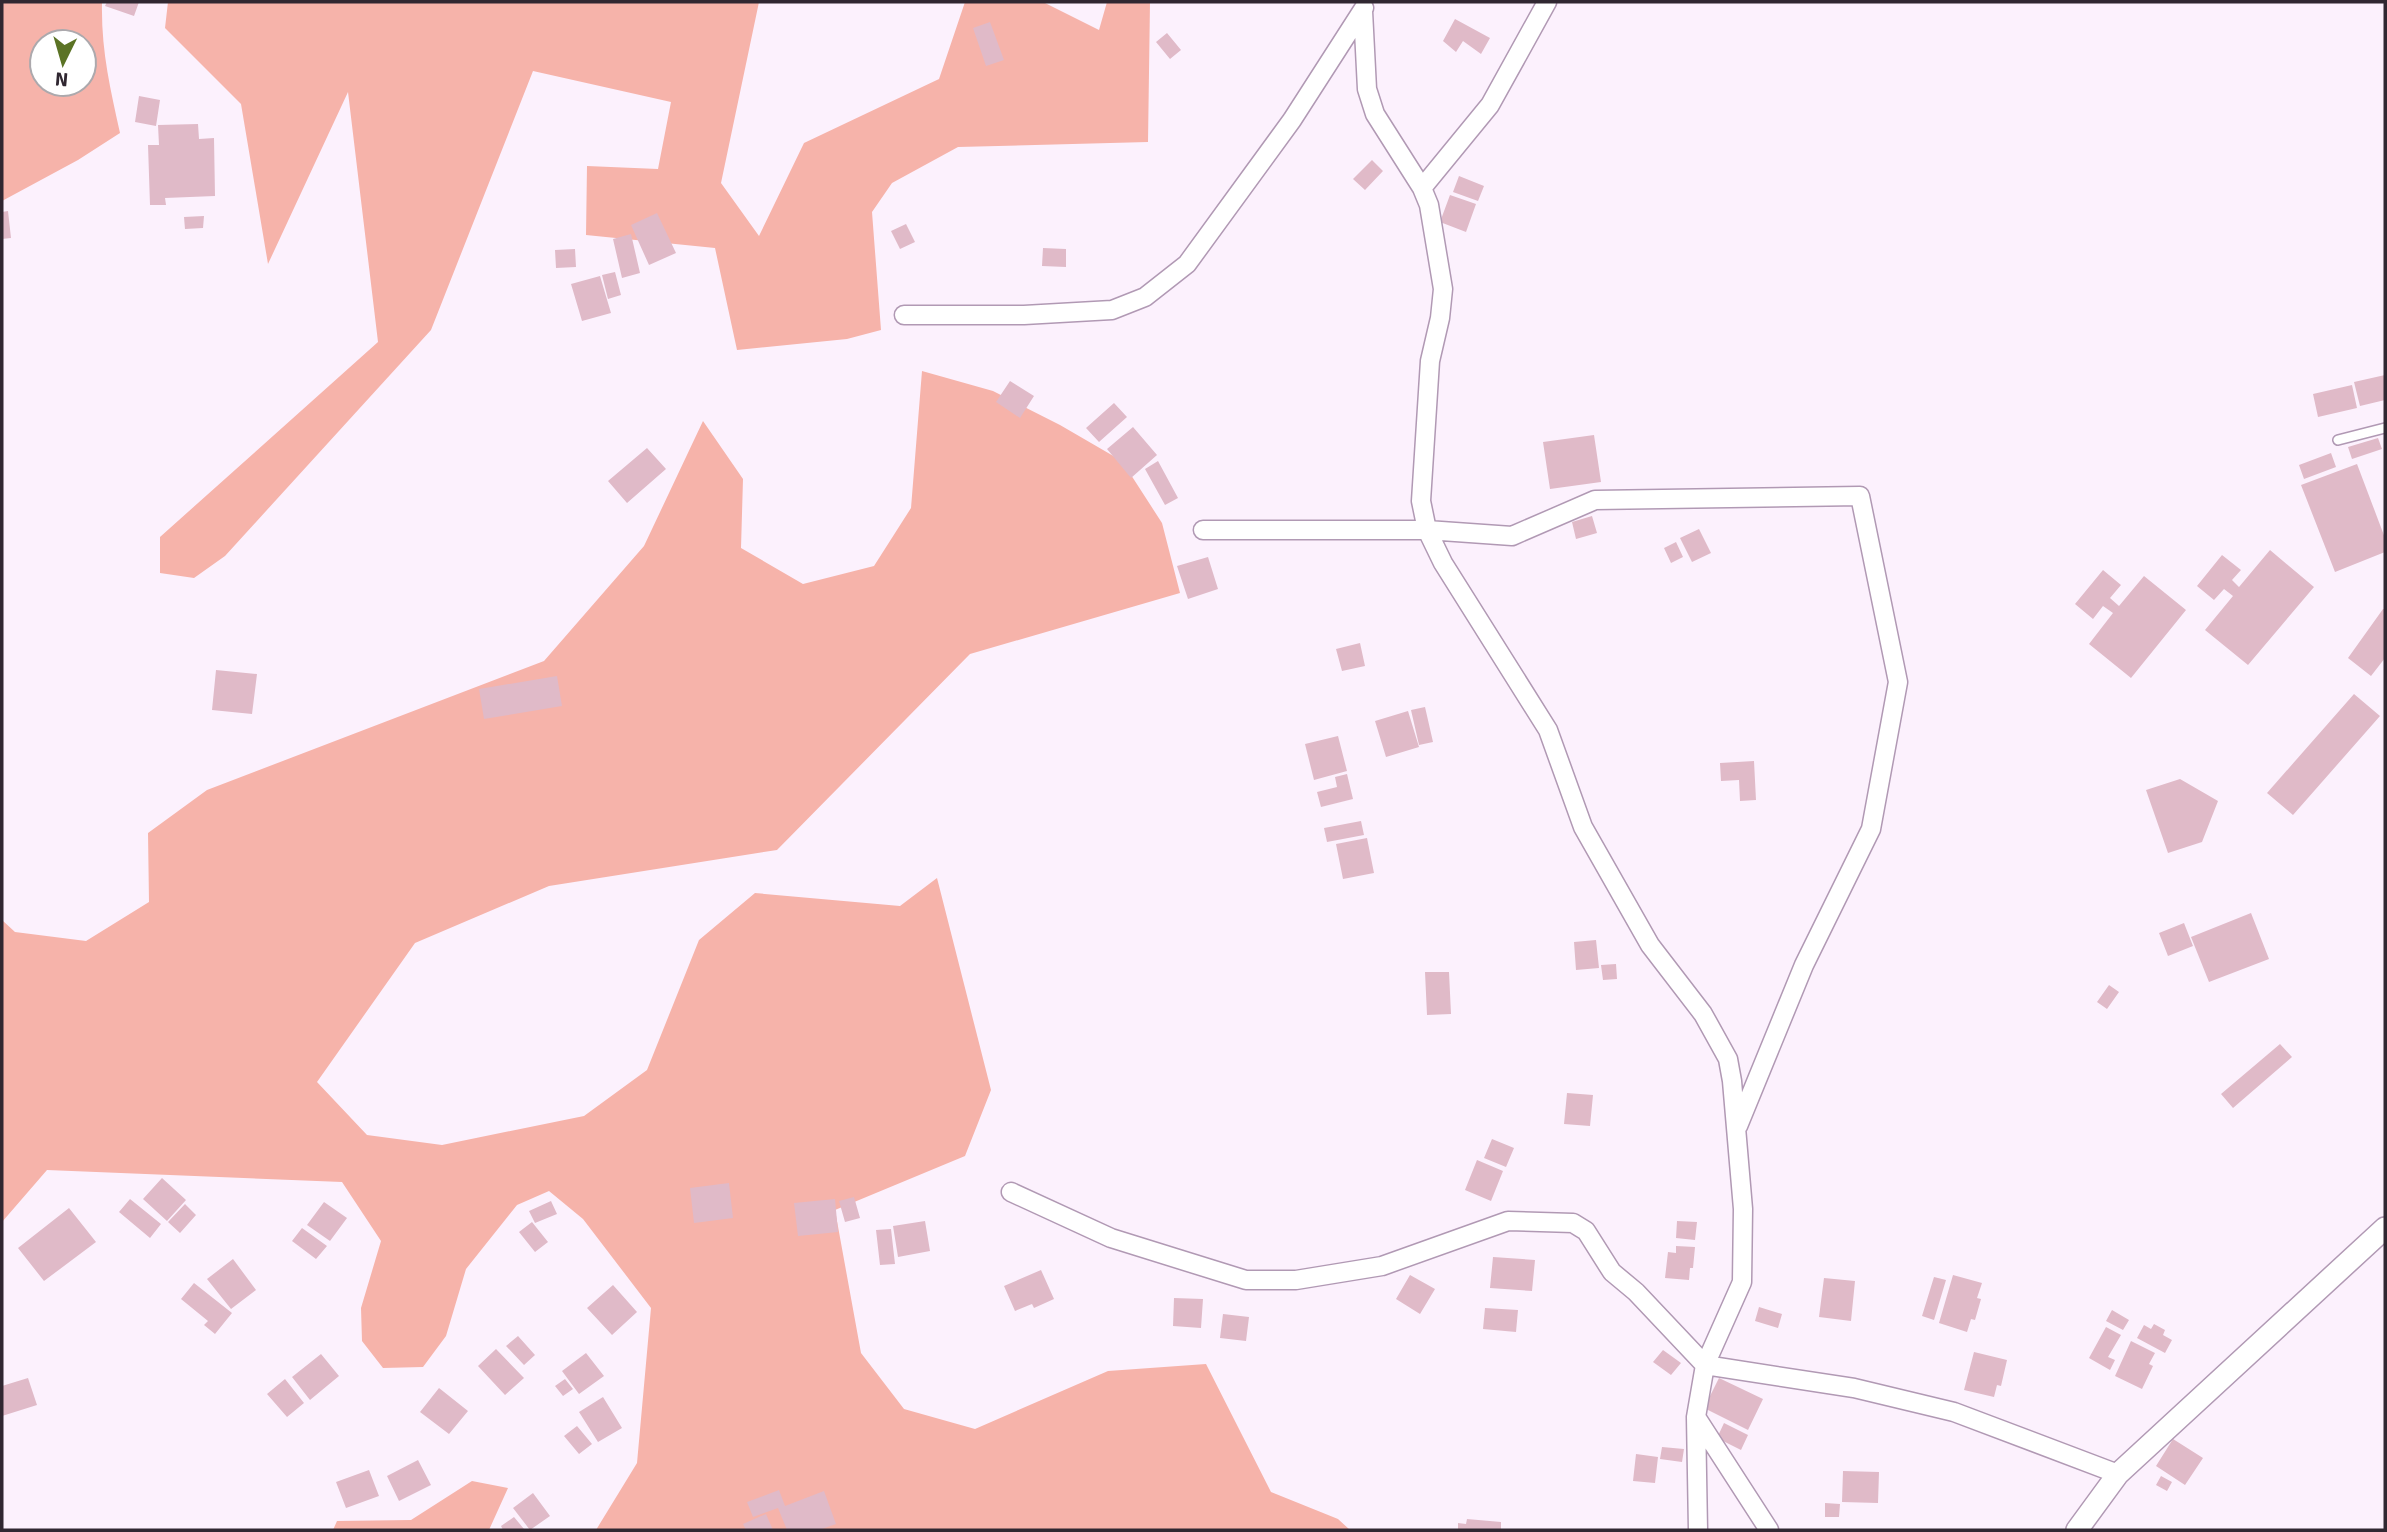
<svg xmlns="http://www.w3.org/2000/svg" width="2387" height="1532" font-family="Signika,sans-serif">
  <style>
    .green { fill: #f6b3aa; fill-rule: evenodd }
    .building { fill: #e0bac8 }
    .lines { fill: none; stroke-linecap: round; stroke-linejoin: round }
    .service-casing { stroke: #b199b4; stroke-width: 12 }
    .minor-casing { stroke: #b199b4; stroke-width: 21 }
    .tertiary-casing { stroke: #b199b4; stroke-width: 24 }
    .service { stroke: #fff; stroke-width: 9 }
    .minor { stroke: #fff; stroke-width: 18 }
    .tertiary { stroke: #fff; stroke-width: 21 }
  </style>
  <rect width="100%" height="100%" fill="#fcf1fd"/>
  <path class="green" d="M2 2H102C101 50 110 87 120 133L78 160 2 201ZM42 42H84V84H42Z
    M168 2H759L721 183 759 236 804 143 939 79 965 2H1043L1099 30 1107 2H1150L1148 142 958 147 892 183 872 212 881 330 847 339 737 350 715 248 586 235 587 166 658 169 671 102 533 71 431 330 225 556 194 578 160 573V537L378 342 348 92 268 264 241 104 165 28Z
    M922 371 993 391 1060 425 1122 461 1162 523 1180 593 970 654 777 850 549 886 415 943 317 1082 367 1135 442 1145 584 1116 647 1070 699 940 755 893 900 906 937 878 991 1090 965 1156 835 1210 861 1353 904 1409 975 1429 1108 1371 1206 1364 1271 1492 1338 1519 1350 1530H596L637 1463 651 1308 583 1219 549 1191 517 1205 466 1269 446 1336 423 1367 383 1368 362 1341 361 1308 381 1241 342 1182 47 1170 2 1222V920L15 932 86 941 149 902 148 833 207 790 544 661 644 546 703 421 743 479 741 548 803 584 874 566 911 508Z
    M472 1481 508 1488 489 1530H333L337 1521 411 1520Z"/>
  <path class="building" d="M107 2H139L134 16 105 6Z
    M1455 19 1490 38 1481 54 1463 41 1456 52 1443 41Z
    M990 22 1004 60 986 66 973 28Z
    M1167 33 1181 50 1170 59 1156 42Z
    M139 96 160 100 156 126 135 122Z
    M198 124 199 139 214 138 215 196 165 198 166 205H150L148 145H159L158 125Z
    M1372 160 1383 171 1365 190 1353 179Z
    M1459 176 1484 186 1478 201 1453 192Z
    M1450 195 1476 204 1466 232 1440 222Z
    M8 211 11 238 2 239V212Z
    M657 213 676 253 649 265 631 225Z
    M204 216 203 228 185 229 184 217Z
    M906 224 915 242 900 249 891 231Z
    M631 234 640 273 622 278 613 239Z
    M1043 248 1066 249V267L1042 266Z
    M575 249 576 267 556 268 555 250Z
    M615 272 621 295 608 299 602 275Z
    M600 276 611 313 582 321 571 284Z
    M2385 375V400L2360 406 2354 382Z
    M1010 381 1034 396 1020 418 996 402Z
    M2352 385 2357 408 2318 417 2313 394Z
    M1114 403 1127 417 1099 442 1086 428Z
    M1133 427 1157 455 1131 478 1107 449Z
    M1594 435 1601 482 1550 489 1543 442Z
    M2378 438 2382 449 2352 459 2348 447Z
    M647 448 666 469 627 503 608 481Z
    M2331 453 2336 467 2304 479 2299 465Z
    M1158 461 1178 498 1165 505 1145 469Z
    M2357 464 2385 538V552L2335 572 2301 485Z
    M1592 516 1597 533 1576 539 1572 522Z
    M1699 529 1711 553 1692 562 1680 538Z
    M1676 542 1683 557 1671 563 1664 548Z
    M2270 550 2314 587 2248 665 2205 630 2233 596 2224 589 2214 600 2197 586 2222 555 2241 570 2232 580 2239 587Z
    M1208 557 1218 589 1188 599 1177 566Z
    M2103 570 2121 585 2110 598 2119 606 2144 576 2186 610 2131 678 2089 644 2113 613 2103 606 2093 619 2075 604Z
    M2383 609H2385V658L2371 676 2348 658Z
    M1360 643 1365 666 1342 671 1336 649Z
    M216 670 257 674 252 714 212 710Z
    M557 676 562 706 484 719 479 689Z
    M2354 694 2380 716 2293 815 2267 793Z
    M1425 707 1433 742 1419 745 1411 710Z
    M1408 711 1419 747 1386 757 1375 721Z
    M1338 736 1347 771 1314 780 1305 744Z
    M1754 761 1756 800 1740 801 1739 780 1721 781 1720 763Z
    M1347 774 1353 799 1321 807 1317 792 1337 787 1335 777Z
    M2180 779 2218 801 2202 842 2168 853 2146 790Z
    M1361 821 1364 835 1327 842 1324 828Z
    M1367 838 1374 873 1343 879 1336 844Z
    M2251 913 2269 959 2209 982 2191 937Z
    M2184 923 2193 946 2168 956 2159 933Z
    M1596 940 1599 968 1576 970 1574 942Z
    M1616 964 1617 979 1603 980 1601 965Z
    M1425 972H1449L1451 1014 1427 1015Z
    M2109 985 2119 992 2107 1009 2097 1002Z
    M2280 1044 2292 1057 2233 1108 2221 1094Z
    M1567 1093 1593 1095 1590 1126 1564 1124Z
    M1492 1139 1514 1148 1506 1167 1484 1158Z
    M1477 1160 1503 1171 1491 1201 1465 1190Z
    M162 1178 186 1200 167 1221 143 1199Z
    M729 1183 733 1218 694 1223 690 1188Z
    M854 1197 860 1218 845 1222 839 1201Z
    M130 1199 161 1224 150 1238 119 1212Z
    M835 1199 838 1232 798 1236 794 1203Z
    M551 1201 557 1214 535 1223 529 1211Z
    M324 1202 347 1218 330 1241 307 1225Z
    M185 1204 196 1215 180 1233 168 1222Z
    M69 1208 96 1242 44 1281 18 1248Z
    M925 1221 930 1251 898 1257 893 1226Z
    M1677 1221 1697 1222 1695 1240 1676 1238Z
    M532 1222 548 1242 535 1252 519 1232Z
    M302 1228 327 1246 316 1259 292 1241Z
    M891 1229 895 1264 880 1265 876 1230Z
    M1676 1246 1695 1247 1693 1268H1690L1689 1280 1665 1278 1668 1252 1676 1253Z
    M1493 1257 1535 1260 1532 1291 1490 1288Z
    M233 1259 256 1290 231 1309 207 1279Z
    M1041 1270 1054 1299 1034 1308 1032 1304 1015 1311 1004 1286Z
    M1410 1275 1435 1289 1420 1314 1396 1299Z
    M1953 1275 1982 1283 1977 1298 1981 1299 1975 1320 1971 1319 1967 1332 1939 1323Z
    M1934 1277 1946 1280 1934 1320 1922 1316Z
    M1824 1278 1855 1281 1851 1321 1819 1317Z
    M194 1283 232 1313 215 1334 204 1325 208 1321 181 1299Z
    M613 1285 637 1312 612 1335 587 1308Z
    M1174 1298 1203 1299 1201 1328 1173 1326Z
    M1759 1307 1782 1314 1778 1328 1755 1321Z
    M1485 1308 1518 1310 1516 1332 1483 1329Z
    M2112 1310 2129 1320 2123 1330 2106 1321Z
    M1223 1314 1249 1317 1246 1341 1220 1338Z
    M2154 1324 2165 1330 2163 1335 2172 1340 2165 1353 2137 1338 2144 1325 2151 1329Z
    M2106 1327 2121 1335 2108 1357 2115 1360 2110 1370 2089 1358Z
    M518 1336 535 1355 524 1365 506 1346Z
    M2131 1341 2155 1353 2149 1364 2153 1366 2142 1389 2115 1376Z
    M496 1349 524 1378 505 1395 478 1366Z
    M1663 1350 1681 1363 1671 1375 1653 1362Z
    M1974 1352 2007 1360 2001 1386 1997 1385 1994 1397 1964 1390Z
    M586 1353 604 1376 579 1394 562 1371Z
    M321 1354 339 1376 310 1400 292 1377Z
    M28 1378 37 1405 2 1416V1386Z
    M1719 1378 1763 1399 1748 1430 1704 1408Z
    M285 1379 304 1403 287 1417 267 1394Z
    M565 1379 573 1389 563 1396 555 1386Z
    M439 1388 468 1411 449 1434 420 1412Z
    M603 1397 622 1428 598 1442 579 1412Z
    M1724 1423 1748 1435 1741 1450 1717 1438Z
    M577 1426 592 1444 579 1454 564 1436Z
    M2173 1439 2203 1458 2185 1485 2156 1466Z
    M1662 1447 1684 1449 1682 1462 1660 1459Z
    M1636 1454 1658 1457 1655 1483 1633 1481Z
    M418 1460 431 1485 399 1501 387 1476Z
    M369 1470 379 1496 346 1508 336 1482Z
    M1843 1471 1879 1472 1878 1503 1842 1502Z
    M2161 1476 2172 1482 2167 1491 2156 1485Z
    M779 1490 785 1506 824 1491 836 1524 819 1530H787L778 1508 753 1517 747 1502Z
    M533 1493 550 1516 530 1530 513 1508Z
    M1825 1503 1840 1504 1839 1517H1825Z
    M766 1514 773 1530H746L743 1524Z
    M514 1517 524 1529 503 1530 501 1526Z
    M1467 1519 1501 1522V1530H1458V1523L1466 1524Z"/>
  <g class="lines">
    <defs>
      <path id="service" d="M2338 440 2385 428"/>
      <path id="minor" d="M1363 11 1367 89 1375 114 1422 188 1429 205 1443 289 1440 318 1430 361 1421 501 1427 530 1443 563 1548 730 1583 827 1650 945 1703 1014 1728 1059 1732 1081 1743 1209 1742 1282 1705 1365 1696 1417 1698 1530
        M1422 188 1490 105 1547 2
        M904 315H1024L1112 310 1145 297 1187 264 1292 120 1364 8
        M1203 530H1427L1512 536 1595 500 1860 496 1898 682 1871 829 1804 965 1738 1126
        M1011 1192 1111 1238 1246 1280H1296L1382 1266 1508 1221 1573 1223 1586 1231 1612 1272 1636 1292 1705 1365 1854 1388 1954 1412 2118 1474
        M1696 1417 1769 1530"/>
      <path id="tertiary" d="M2077 1530 2118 1474 2385 1228"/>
    </defs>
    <use href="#service" class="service-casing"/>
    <use href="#minor" class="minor-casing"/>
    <use href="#tertiary" class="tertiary-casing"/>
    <use href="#service" class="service"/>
    <use href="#minor" class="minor"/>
    <use href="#tertiary" class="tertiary"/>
  </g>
  <rect width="2387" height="1532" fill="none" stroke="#302731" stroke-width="7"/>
  <g transform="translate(63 63) rotate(185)"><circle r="33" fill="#ffffff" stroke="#aca9ad" stroke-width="2"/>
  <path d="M0-5L12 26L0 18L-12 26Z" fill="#5b7325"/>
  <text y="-10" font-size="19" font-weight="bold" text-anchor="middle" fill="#302731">N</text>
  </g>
</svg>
